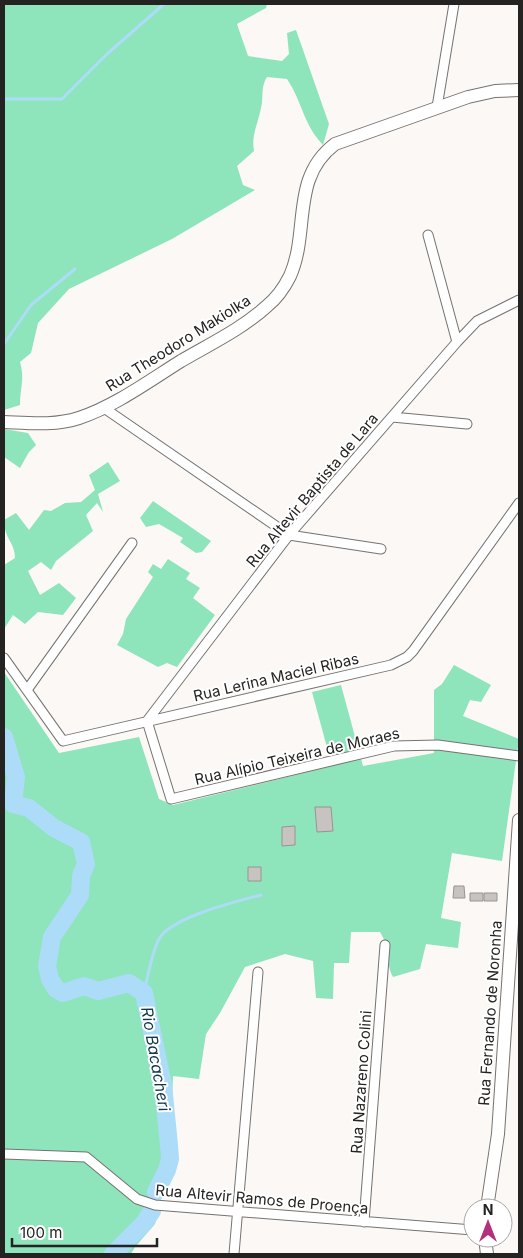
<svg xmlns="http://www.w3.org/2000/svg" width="523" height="1258" font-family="Inter,sans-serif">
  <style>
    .green { fill: #8ee4bb }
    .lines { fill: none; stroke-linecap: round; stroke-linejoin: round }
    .stream { stroke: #addcf9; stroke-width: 3 }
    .river { stroke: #addcf9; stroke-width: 18 }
    .building { fill: #c7c3c1; stroke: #989492 }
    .minor-casing { stroke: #767270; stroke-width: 11 }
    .secondary-casing { stroke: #767270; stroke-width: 14 }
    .minor { stroke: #fff; stroke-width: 9 }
    .secondary { stroke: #fff; stroke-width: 12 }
    .labels { text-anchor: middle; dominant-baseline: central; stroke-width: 4; stroke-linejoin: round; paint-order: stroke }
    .street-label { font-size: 15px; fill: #252322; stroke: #fff }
    .water-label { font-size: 16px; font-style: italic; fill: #12374a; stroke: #fff }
  </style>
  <rect width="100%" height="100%" fill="#fcf8f5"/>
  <path class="green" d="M4 4H267L266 8 237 24 248 56 282 61 289 54 287 33 296 30 329 124 323 145C303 124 303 103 287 79L267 77C260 88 264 97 261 108 258 124 251 135 254 151L237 166 243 185 255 190 172 239 69 289 38 323 31 353 20 362C25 380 20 387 20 405L4 410Z
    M4 429 28 433 36 445 29 452 20 468 4 457Z
    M108 462 120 481 98 494 103 512 97 503 86 515 93 531 56 561 51 570 41 562 28 571 40 595 59 583 76 598 63 615 38 612 25 624 13 615 4 629V565L15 558C15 542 4 539 4 520L16 513 29 530 44 510 51 511 65 503 81 502 95 490 89 475Z
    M153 501 211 541 202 552 196 553 180 542 183 538 159 524 146 527 140 518Z
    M168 559 190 573 186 579 200 588 193 598 215 615 177 667 167 663 158 667 117 645 123 634 126 619 153 577 148 572 153 564 161 569Z
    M454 665 491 685 481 702 470 700 463 716 519 739 502 861 452 853 441 918 461 922 458 948 426 944 420 969 393 977C384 959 392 951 380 932H351L349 963H334L333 999 316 998 313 961 285 954 245 967 220 1013 206 1034 199 1079 173 1076 170 1161 155 1224 135 1247 131 1254H4V672L59 753 139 737 159 799 173 805 332 766 312 692 341 685 363 766 434 753V690L442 684Z"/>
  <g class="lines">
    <path class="stream" d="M4 99H62L107 54 164 4
      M4 344 31 305 75 269
      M4 742 6 743
      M144 993C148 976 151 956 158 941 167 918 238 901 261 895"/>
    <path class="river" d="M4 737 16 777 13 804 29 808 54 828 81 842 86 864 81 876 80 895 52 937 47 966 50 979 56 989 63 993 84 986 98 991 129 983 144 993 163 1085 169 1145 170 1159 167 1170 156 1192
      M113 1254 144 1223 152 1211"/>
  </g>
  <path class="building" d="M315 807H331L333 831 317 832Z
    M295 826V845L282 846V827Z
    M248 867H261V881H248Z
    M454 886H464L465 898H453Z
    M470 893H483V901H470Z
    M484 893H497V901H484Z"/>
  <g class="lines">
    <defs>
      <path id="minor" d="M437 107 454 4
        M428 235 457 342
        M519 300 477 321 457 342 289 535 147 721 171 799 394 746 438 745 519 756
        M104 408 289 535 381 549
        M392 417 467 424
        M4 658 63 741 391 665 407 657 413 651 519 503
        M27 690 132 543
        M4 1154 86 1157 137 1199 155 1205 473 1230
        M364 1222 385 945
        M234 1254 258 972"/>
      <path id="secondary" d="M4 422C28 423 55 426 79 418 115 406 149 381 181 361 210 344 242 329 267 306 277 298 284 288 290 276 310 231 290 178 335 144L468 97 495 91 519 90
        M487 1208 498 1134 519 820
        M485 1238 487 1254"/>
    </defs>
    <use href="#minor" class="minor-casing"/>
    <use href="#secondary" class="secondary-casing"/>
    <use href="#minor" class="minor"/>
    <use href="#secondary" class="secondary"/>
  </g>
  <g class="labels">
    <g class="street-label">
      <text transform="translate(178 343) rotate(-32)">Rua Theodoro Makiolka</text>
      <text transform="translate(312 490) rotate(-50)">Rua Altevir Baptista de Lara</text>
      <text transform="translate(276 677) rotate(-13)">Rua Lerina Maciel Ribas</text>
      <text transform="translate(297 756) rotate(-13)">Rua Alípio Teixeira de Moraes</text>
      <text transform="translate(490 1013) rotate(-86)">Rua Fernando de Noronha</text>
      <text transform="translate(361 1082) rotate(-86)">Rua Nazareno Colini</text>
      <text transform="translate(262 1199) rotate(5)">Rua Altevir Ramos de Proença</text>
    </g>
    <g class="water-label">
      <text transform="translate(156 1059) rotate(80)">Rio Bacacheri</text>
    </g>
  </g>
  <rect width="523" height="1258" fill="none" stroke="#252322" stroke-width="10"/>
  <g transform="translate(488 1223)"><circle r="24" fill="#ffffff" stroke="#a8a7a7"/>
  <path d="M0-4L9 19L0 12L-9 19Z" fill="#b2317d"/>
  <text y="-8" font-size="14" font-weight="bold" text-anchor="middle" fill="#252322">N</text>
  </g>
  <path d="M12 1238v8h145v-8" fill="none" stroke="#252322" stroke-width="2.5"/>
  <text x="20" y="1238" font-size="15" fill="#252322" stroke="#ffffff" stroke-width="4" paint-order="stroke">100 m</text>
</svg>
